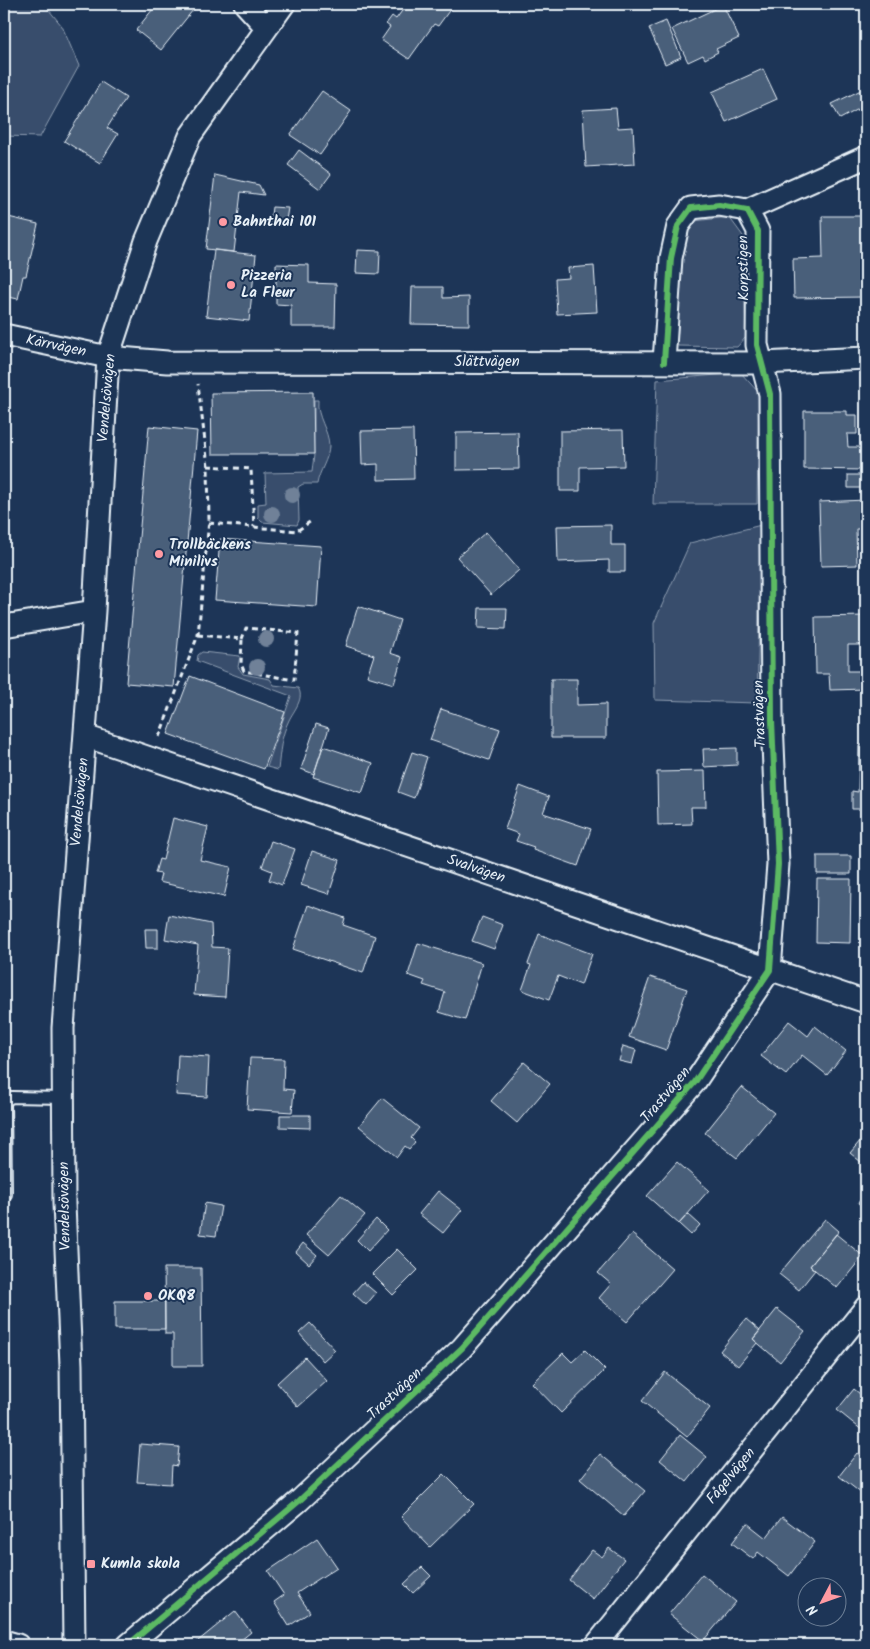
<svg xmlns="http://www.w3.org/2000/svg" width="870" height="1649" font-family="Kalam,sans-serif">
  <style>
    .green { fill: #374d6c; stroke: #909fb2 }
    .building { fill: #495e7a; stroke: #e8f1f8 }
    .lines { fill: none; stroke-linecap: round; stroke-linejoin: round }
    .service-casing { stroke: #e8f1f8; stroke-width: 14 }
    .minor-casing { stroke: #e8f1f8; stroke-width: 25 }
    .path { stroke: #e8f1f8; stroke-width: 3; stroke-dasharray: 5 4; stroke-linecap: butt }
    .service { stroke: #1d3557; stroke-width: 10 }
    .minor { stroke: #1d3557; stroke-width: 21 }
    .cycleway-casing { stroke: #1d3557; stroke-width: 9 }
    .cycleway { stroke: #5cba63; stroke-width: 6 }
    .tree { fill: #708198 }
    .poi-dot { fill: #ff9aa2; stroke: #1d3557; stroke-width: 2 }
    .labels { text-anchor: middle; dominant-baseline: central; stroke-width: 4; stroke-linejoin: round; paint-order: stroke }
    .poi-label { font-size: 15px; font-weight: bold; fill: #e8f1f8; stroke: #1d3557; text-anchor: start }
    .street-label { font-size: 15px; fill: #e8f1f8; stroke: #1d3557 }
  </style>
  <rect width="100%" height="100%" fill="#1d3557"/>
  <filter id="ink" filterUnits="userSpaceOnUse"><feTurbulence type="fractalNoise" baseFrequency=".02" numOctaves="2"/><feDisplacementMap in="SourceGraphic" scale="10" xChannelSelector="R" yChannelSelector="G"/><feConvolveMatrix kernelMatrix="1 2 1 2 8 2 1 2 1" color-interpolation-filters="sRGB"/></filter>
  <g filter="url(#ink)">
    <path class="green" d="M4 4H44L62 26 79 66 40 137 4 136Z
      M729 217 743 236 746 337 737 347 678 346 672 328 682 231 694 221Z
      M741 373 759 393 757 504H653L657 380Z
      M314 400H318C316 417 329 430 329 446 329 459 319 471 317 484H303L298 487 299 520 297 525 262 522 258 518V504L266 503 265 473 312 472 314 455Z
      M761 525 757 703 655 700 654 623 690 543Z
      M202 652 240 656 238 667 243 674 270 679 274 685 298 688C305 698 294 710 289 720 281 736 280 752 278 770L267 767 291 696 197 661 198 655Z"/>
    <path class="building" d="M157 4 197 5 161 50 136 30Z
      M407 4H454L438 26 434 24 409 59 381 40 390 27 386 24 392 16 396 19Z
      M723 5 739 38 716 49 718 52 705 59 703 55 688 62 672 29Z
      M666 21 681 57 665 64 649 28Z
      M763 69 777 99 726 122 712 92Z
      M101 82 126 98 107 128 118 134 100 163 64 141Z
      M861 90 866 105 840 119 832 104Z
      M322 91 351 111 320 155 290 135Z
      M616 108 618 128 633 127 635 164 586 167 583 110Z
      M299 150 331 174 320 189 288 165Z
      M215 175 259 185 264 195 241 192 234 252 206 249Z
      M272 207 288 208 285 226 270 224Z
      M4 216 38 224 26 276H23L18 299 4 296Z
      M822 216H866V245H862L863 297 794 298 793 259 823 258Z
      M214 250 256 255 249 321 206 316Z
      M357 250 380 251 379 274 356 273Z
      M276 264 309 265V283L336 284 335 327H291V305L276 304Z
      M594 266 597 312 557 314 555 279 569 278 568 268Z
      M412 287H443V298L469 297V325L411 324Z
      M313 392 314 454H212L211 393Z
      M804 411H847V415H857V434H847L848 447H864V470L804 469Z
      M149 426 197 431 174 687 126 683Z
      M413 430 414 479 378 480V464L362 465 361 431Z
      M623 430 624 466 580 467V491H560V431Z
      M518 432 519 469 456 470V433Z
      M848 475H864L863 488H848Z
      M866 500V529H856L857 565 821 566 819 502Z
      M611 525V545H625V572H609V560L558 562 557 526Z
      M486 532 519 570 491 595 457 557Z
      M220 539 321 546 317 607 215 600Z
      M866 548V565H861L860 549Z
      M358 606 400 620 390 653 402 657 394 684 367 676 374 655 346 646Z
      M479 608H507L506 629 478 628Z
      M866 616V645H848V671H866V689L830 690 829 674H816L815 617Z
      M190 676 285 712 264 769 168 734Z
      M551 679H577V705L606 704V738H551Z
      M441 709 500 729 489 760 430 740Z
      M316 724 329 728 314 774 301 769Z
      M859 745H866V809H852V791L858 792Z
      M323 746 373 763 362 793 313 777Z
      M737 748V765L704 767 703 749Z
      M412 752 427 757 414 798 398 792Z
      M705 771 706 807H691L692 824 658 825 657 772Z
      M520 786 549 797 543 813 591 829 578 866 533 850 534 847 516 841 519 834 505 829Z
      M173 818 208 827 200 860 231 867 224 897 159 882 161 874 155 873 159 859 163 860Z
      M271 841 295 849 282 885 269 880 272 871 262 867Z
      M312 851 340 860 329 894 301 885Z
      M817 856H851V874H817Z
      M817 879H851L850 943 816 942Z
      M308 905 345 918 343 925 375 936 363 973 293 949Z
      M169 915 211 924 212 947 228 948 225 997 194 995 198 945 165 939Z
      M482 917 503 925 494 949 472 941Z
      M145 929H158V948H146Z
      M539 934 592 954 581 985 558 976 549 1000 522 990 531 965 528 964Z
      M418 943 482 963 465 1020 439 1012 445 992 423 985 425 981 408 975Z
      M650 977 687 989 666 1050 629 1037Z
      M789 1021 808 1036 815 1026 846 1051 827 1075 802 1055 786 1075 761 1056Z
      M623 1046 636 1050 632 1064 619 1061Z
      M178 1055 209 1057 207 1097 176 1095Z
      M250 1058 284 1059 283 1089 294 1090 292 1112 247 1109Z
      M524 1062 550 1084 517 1123 491 1101Z
      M742 1087 774 1113 737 1158 705 1133Z
      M382 1098 419 1128 411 1138 415 1142 409 1149 405 1146 397 1157 359 1126Z
      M280 1115H310V1128L280 1127Z
      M866 1134V1166L850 1153Z
      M677 1162 709 1190 679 1224 647 1196Z
      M438 1191 462 1210 443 1233 419 1214Z
      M866 1192V1209L858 1203Z
      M341 1195 365 1215 329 1255 306 1235Z
      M205 1203 221 1206 216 1236 200 1234Z
      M688 1214 700 1225 691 1235 679 1224Z
      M376 1219 387 1230 368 1251 357 1240Z
      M825 1219 839 1231 810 1266 815 1270 799 1290 779 1274Z
      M632 1234 673 1269 627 1322 599 1298 611 1284 598 1273Z
      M836 1234 863 1256 837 1288 810 1266Z
      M303 1243 317 1255 309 1264 296 1252Z
      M397 1249 418 1270 393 1295 372 1274Z
      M164 1268H201L202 1366H173V1334H165Z
      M363 1282 376 1293 366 1305 353 1293Z
      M115 1301H165V1329H115Z
      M777 1309 805 1331 780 1362 753 1339Z
      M746 1319 760 1331 753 1339 757 1343 738 1366 720 1351Z
      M310 1323 335 1350 323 1361 299 1333Z
      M585 1350 605 1370 561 1413 532 1383 563 1353 572 1362Z
      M305 1357 327 1381 298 1407 277 1383Z
      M665 1372 710 1408 687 1437 642 1401Z
      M854 1389 866 1399V1427L863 1431 837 1410Z
      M680 1435 707 1457 687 1482 660 1460Z
      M140 1444 179 1447 177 1466 172 1465 171 1484 137 1482Z
      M857 1453 866 1460V1497L839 1476Z
      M600 1454 645 1491 624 1516 580 1479Z
      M444 1474 474 1504 430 1547 401 1517Z
      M782 1517 815 1542 789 1576 758 1552 753 1559 732 1543 747 1523 766 1538Z
      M317 1538 337 1567 297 1593 310 1612 289 1626 274 1602 284 1595 268 1571Z
      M609 1548 624 1559 593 1599 569 1580 592 1550 602 1557Z
      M422 1567 431 1576 413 1593 404 1584Z
      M702 1574 736 1602 703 1641 669 1614Z
      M235 1611 251 1632 235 1645H193Z"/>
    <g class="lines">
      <defs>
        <path id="service" d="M6 1194 5 1101 12 1097 64 1098"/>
        <path id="minor" d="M245 4 266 27
          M747 210 866 157
          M4 335 108 357 167 362 762 363 866 358
          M4 626 94 611
          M85 736 866 1002
          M4 1641 18 1645
          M74 1645 71 1365 64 1204 63 1028 94 611 108 357 146 241 190 136 284 4
          M128 1645 299 1501 462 1348 695 1082 770 970 778 864 772 720 770 394 757 345 758 231 747 210 719 205 691 208 678 226 671 258 664 362
          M596 1645 866 1307"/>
      </defs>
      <use href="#service" class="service-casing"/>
      <use href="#minor" class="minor-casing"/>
      <path class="path" d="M208 466 251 469 254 527
        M209 523 297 531 311 521
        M198 635 242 639 241 664 244 671 294 680 298 633 246 628 242 639
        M159 737 198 635 209 520 208 466 198 384"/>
      <use href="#service" class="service"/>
      <use href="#minor" class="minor"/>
      <defs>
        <path id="cycleway" d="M128 1645 299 1501 462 1348 695 1082 770 970 778 864 772 720 770 394 757 345 758 231 747 210 719 205 691 208 678 226 671 258 664 362"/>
      </defs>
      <use href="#cycleway" class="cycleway-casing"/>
      <use href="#cycleway" class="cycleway"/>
    </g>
    <g class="tree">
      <circle cx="292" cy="495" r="8"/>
      <circle cx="272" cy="514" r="8"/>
      <circle cx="266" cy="639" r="8"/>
      <circle cx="257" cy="667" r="8"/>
    </g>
  </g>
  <g class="poi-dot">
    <circle cx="223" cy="222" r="5"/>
    <circle cx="231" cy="285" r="5"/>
    <circle cx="159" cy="554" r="5"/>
    <circle cx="148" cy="1296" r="5"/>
    <rect x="86" y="1559" width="10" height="10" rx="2.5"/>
  </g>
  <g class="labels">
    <g class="poi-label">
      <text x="233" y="222">Bahnthai 101</text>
      <text x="241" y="276">Pizzeria<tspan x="241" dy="17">La Fleur</tspan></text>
      <text x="169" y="545">Trollbäckens<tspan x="169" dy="17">Minilivs</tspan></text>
      <text x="158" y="1296">OKQ8</text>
      <text x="101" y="1564">Kumla skola</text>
    </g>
    <g class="street-label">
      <text transform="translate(744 268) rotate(-91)">Korpstigen</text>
      <text transform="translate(56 346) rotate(12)">Kärrvägen</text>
      <text x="487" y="362">Slättvägen</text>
      <text transform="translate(107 398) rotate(-85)">Vendelsövägen</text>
      <text transform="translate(760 714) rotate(-92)">Trastvägen</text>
      <text transform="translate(80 802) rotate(-85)">Vendelsövägen</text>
      <text transform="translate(476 869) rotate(19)">Svalvägen</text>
      <text transform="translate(666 1095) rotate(-50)">Trastvägen</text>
      <text transform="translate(65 1206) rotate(-91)">Vendelsövägen</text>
      <text transform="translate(395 1394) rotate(-43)">Trastvägen</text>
      <text transform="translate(731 1476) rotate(-51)">Fågelvägen</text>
    </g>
  </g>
  <rect width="870" height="1649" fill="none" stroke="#1d3557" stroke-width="20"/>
  <rect x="10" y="10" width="850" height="1629" fill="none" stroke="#e8f1f8" stroke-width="2" filter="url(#ink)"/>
  <g transform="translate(822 1602) rotate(229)"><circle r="24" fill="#1d3557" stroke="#6e8097"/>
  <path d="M0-4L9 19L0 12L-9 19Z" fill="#ff9aa2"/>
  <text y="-8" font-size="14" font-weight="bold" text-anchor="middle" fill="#e8f1f8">N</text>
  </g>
</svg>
